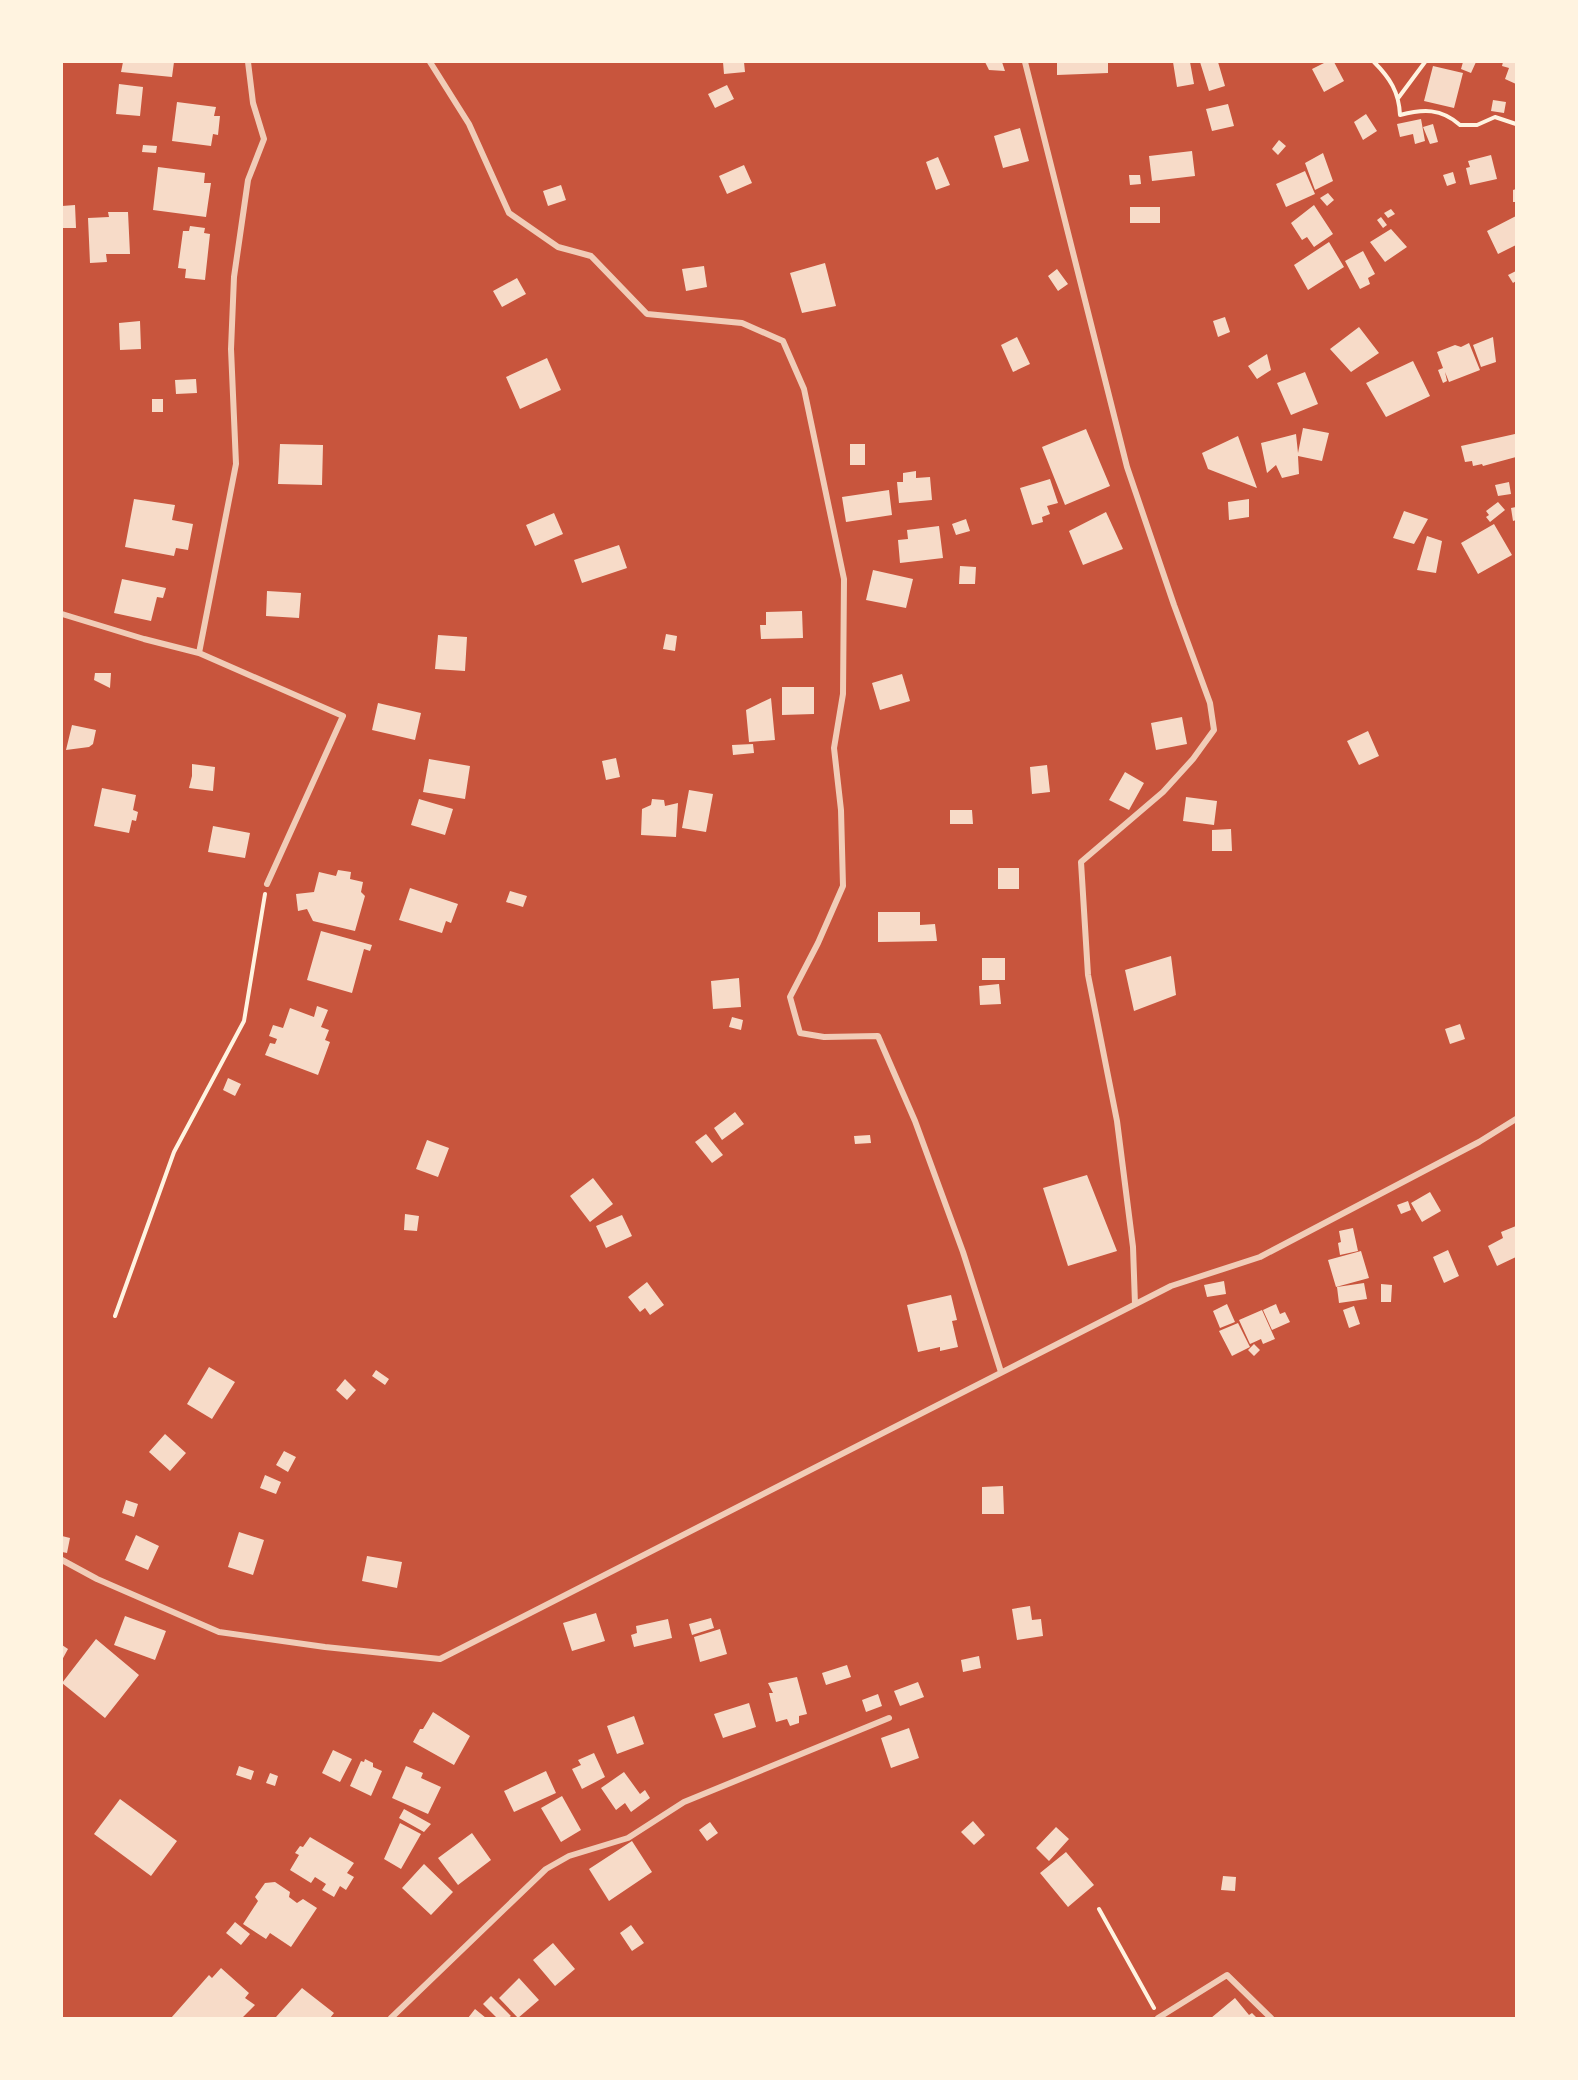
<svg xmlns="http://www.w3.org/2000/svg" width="1578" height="2080" font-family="Rubik,sans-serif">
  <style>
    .building { fill: #f7dbc8 }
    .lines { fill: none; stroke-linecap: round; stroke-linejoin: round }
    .path { stroke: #fff3e0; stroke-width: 4 }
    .minor { stroke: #f1ccb7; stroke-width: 6 }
  </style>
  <rect width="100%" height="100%" fill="#c8553d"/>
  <path class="building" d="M123 62H174L172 77 121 72Z
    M723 62H744L745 72 724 74Z
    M985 62H1002L1005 71 989 70Z
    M1064 62H1108V73L1057 75V63H1064Z
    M1173 62H1190L1194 84 1177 87Z
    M1200 62H1218L1225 86 1209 91Z
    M1326 62H1334L1344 81 1324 92 1312 69Z
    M1463 62H1476L1471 73 1461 69Z
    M1503 62H1516V84L1505 79 1509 68 1502 66Z
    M1433 66 1463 73 1454 108 1424 101Z
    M119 84 143 87 140 116 116 114Z
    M727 85 734 99 715 108 708 94Z
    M1493 100 1506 102 1504 113 1491 111Z
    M177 102 216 107 214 116H220L218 135 213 134 211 146 172 141Z
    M1228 104 1234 126 1212 131 1206 109Z
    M1366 114 1377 131 1363 140 1354 122Z
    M1421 119 1425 141 1415 144 1413 134 1400 137 1397 124Z
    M1433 124 1438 142 1430 144 1423 127Z
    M1020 128 1029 161 1003 168 994 136Z
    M1279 140 1286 146 1278 155 1272 149Z
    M143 145 157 146 156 153 142 152Z
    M1192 151 1195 176 1152 181 1149 156Z
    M1323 153 1333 181 1315 190 1305 163Z
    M1491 155 1497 179 1470 185 1466 168 1470 167 1468 161Z
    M938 157 950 185 936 190 926 162Z
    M744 165 752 183 727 194 719 176Z
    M158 167 205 173 204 183H211L206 217 153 210Z
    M1305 171 1315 194 1286 207 1276 184Z
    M1453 172 1456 183 1447 186 1443 175Z
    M1129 175H1140L1141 184 1130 185Z
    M561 185 566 200 548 206 543 191Z
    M1516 189V202H1513V190Z
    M1328 193 1334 200 1327 206 1320 198Z
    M75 205 76 228H62V206Z
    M1314 205 1333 234 1314 247 1307 237 1302 240 1291 223Z
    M1130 207H1160V223H1130Z
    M1391 209 1395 214 1388 218 1384 213Z
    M108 212H128L130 254H106L107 262 90 263 88 218 109 217Z
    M1516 216V245L1498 254 1487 231Z
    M1381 217 1387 225 1383 228 1377 220Z
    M190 226 205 228 204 233 210 234 205 280 185 278 186 269 178 268 183 231H189Z
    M1391 229 1407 247 1385 262 1370 242Z
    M1329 242 1344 267 1308 290 1294 265Z
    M1363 251 1375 274 1368 278 1370 284 1360 289 1345 261Z
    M825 263 836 306 802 313 790 273Z
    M704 266 707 287 686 291 682 269Z
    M1057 269 1068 284 1058 291 1048 276Z
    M1516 271V281L1513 283 1508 275Z
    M517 278 526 294 502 307 493 291Z
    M1225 317 1230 332 1218 337 1213 321Z
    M140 321 141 349 120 350 119 323Z
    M1359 327 1379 353 1351 372 1330 349Z
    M1017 337 1030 364 1013 372 1001 345Z
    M1493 337 1496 362 1481 367 1473 345Z
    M1469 343 1480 370 1449 382 1445 372 1447 381 1443 383 1438 370 1443 368 1437 352 1455 345 1461 347Z
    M1267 354 1271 370 1257 379 1248 366Z
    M547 358 561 390 520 409 506 377Z
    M1413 361 1430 396 1386 417 1366 383Z
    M1305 372 1318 404 1291 415 1277 383Z
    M196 379 197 393 176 394 175 380Z
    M152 399H163V412H152Z
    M1303 428 1329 433 1322 461 1298 456 1299 474 1282 478 1276 465 1267 473 1261 443 1296 434 1298 453Z
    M1086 429 1110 486 1065 505 1042 447Z
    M1515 434 1516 457 1483 466 1482 464 1473 466 1472 461 1465 462 1461 446Z
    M1238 436 1257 488 1208 469 1202 453Z
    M280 444 323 445 322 485 278 484Z
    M850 444H865V465H850Z
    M916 471V478L930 477 932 500 899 503 897 482H903V473Z
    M1050 479 1058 503 1047 506 1050 514 1042 517 1043 522 1032 525 1020 488Z
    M1509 482 1511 494 1498 496 1495 485Z
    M889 490 892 515 846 522 842 497Z
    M134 499 175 505 172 520 193 524 188 550 176 548 174 556 125 547Z
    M1249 499V517L1229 520 1228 502Z
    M1498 502 1505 510 1490 522 1486 517 1489 515 1486 511Z
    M1516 507V520L1513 521 1511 508Z
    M1404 511 1428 519 1414 544 1393 538Z
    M1106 512 1123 549 1083 565 1069 531Z
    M554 513 563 534 535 546 526 525Z
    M966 519 970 531 956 535 952 524Z
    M1494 524 1512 555 1478 574 1461 543Z
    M939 526 943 558 900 563 898 540 908 539 907 530Z
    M1427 536 1442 541 1436 573 1417 570Z
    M619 545 627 568 582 583 574 560Z
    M960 566 976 567 975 584H959Z
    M873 570 913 579 906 608 866 600Z
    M122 579 166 588 163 598 157 597 151 621 114 613Z
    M267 591 301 593 299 618 266 616Z
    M802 611 803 638 761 639 760 625H766V612Z
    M666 634 677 636 675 651 663 649Z
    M438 635 467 637 465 671 435 669Z
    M95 673H111L110 688 94 680Z
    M902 674 910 701 880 710 872 683Z
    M782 687H814V714L782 715Z
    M771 698 775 740 749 742 746 710Z
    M378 703 421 713 415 740 372 730Z
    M1182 717 1187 744 1156 750 1151 723Z
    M72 725 96 730 93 744 89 747 66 750Z
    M1368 731 1379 756 1359 765 1347 741Z
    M753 744 754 753 733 755 732 745Z
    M616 758 620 777 606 780 602 761Z
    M429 759 470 766 465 799 423 792Z
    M192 764 215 767 213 791 189 788 192 776Z
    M1047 765 1050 792 1032 794 1030 767Z
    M1125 772 1144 783 1129 810 1109 800Z
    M102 788 136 795 133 810 138 812 136 821 132 820 129 833 94 826Z
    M689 790 713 794 706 832 682 828Z
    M1186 797 1217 801 1214 825 1183 821Z
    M419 799 453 809 445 835 411 825Z
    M652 799 664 800 665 806 678 803 676 837 641 835 642 809 651 805Z
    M950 810H972L973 824H950Z
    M213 826 250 833 245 858 208 852Z
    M1231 829 1232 851H1212V830Z
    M998 868H1019V889H998Z
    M338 870 351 872 350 879 363 882 361 892 365 896 355 931 313 921 307 909 298 911 296 894 314 892 319 872 336 876Z
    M410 888 458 904 451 923 446 921 442 933 399 920Z
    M510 891 527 896 523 907 506 902Z
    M878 912H920V925L935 924 937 941 878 942Z
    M321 931 372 945 370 951 364 949 352 993 307 980Z
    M1171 956 1176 995 1134 1011 1125 970Z
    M982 958H1005V980H982Z
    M739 978 741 1007 713 1009 711 981Z
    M999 984 1001 1004 980 1005 979 986Z
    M317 1006 328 1010 321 1027 329 1030 325 1040 330 1042 318 1075 265 1055 270 1043 275 1044 277 1039 269 1036 273 1025 283 1028 290 1008 314 1017Z
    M732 1017 743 1020 741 1030 729 1027Z
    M1460 1024 1465 1039 1450 1044 1445 1029Z
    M228 1078 241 1084 235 1096 223 1090Z
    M735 1112 744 1124 722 1140 714 1128Z
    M706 1134 723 1155 712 1163 695 1142Z
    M870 1135 871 1143 855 1144 854 1136Z
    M427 1140 449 1148 438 1177 416 1169Z
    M1087 1175 1117 1251 1068 1266 1043 1188Z
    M593 1178 613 1204 590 1222 570 1196Z
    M1430 1192 1441 1211 1422 1222 1411 1203Z
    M1408 1201 1411 1210 1401 1214 1397 1205Z
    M405 1214 419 1216 417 1231 404 1230Z
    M622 1215 632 1236 606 1248 596 1226Z
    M1516 1226V1257L1497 1266 1488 1246 1503 1238 1501 1232Z
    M1353 1228 1358 1251 1340 1255 1338 1243 1341 1242 1339 1231Z
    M1448 1250 1459 1276 1444 1283 1433 1257Z
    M1361 1251 1369 1278 1336 1287 1328 1260Z
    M1224 1281 1226 1294 1207 1297 1204 1285Z
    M647 1282 664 1305 650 1315 645 1308 640 1312 628 1297Z
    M1364 1283 1367 1299 1339 1303 1337 1287Z
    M1381 1284 1392 1285 1391 1302H1381Z
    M951 1295 957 1320 952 1321 958 1347 940 1351V1347L918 1352 907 1305Z
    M1227 1304 1235 1322 1220 1328 1213 1311Z
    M1276 1304 1280 1314 1285 1312 1290 1322 1272 1330 1263 1310Z
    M1354 1306 1360 1324 1349 1328 1343 1310Z
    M1262 1310 1275 1339 1263 1344 1261 1339 1250 1344 1239 1320Z
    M1238 1323 1250 1347 1232 1356 1219 1331Z
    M1254 1344 1260 1350 1254 1356 1248 1350Z
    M209 1367 235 1382 212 1419 187 1404Z
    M376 1370 389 1379 385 1385 372 1376Z
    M345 1379 356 1390 347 1400 336 1390Z
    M165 1434 186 1453 170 1471 149 1452Z
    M284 1451 296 1457 288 1472 276 1465Z
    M265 1475 281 1482 276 1494 260 1488Z
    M1003 1486 1004 1514H982V1487Z
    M126 1500 138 1504 134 1517 122 1513Z
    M239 1532 264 1540 253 1575 228 1567Z
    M136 1535 159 1546 148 1570 125 1560Z
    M62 1536 70 1538 67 1553 62 1552Z
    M367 1556 402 1562 397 1588 362 1581Z
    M1030 1606 1032 1620 1041 1619 1043 1636 1017 1640 1012 1609Z
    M596 1613 605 1641 572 1651 563 1623Z
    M125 1616 166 1631 155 1660 114 1645Z
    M711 1618 714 1628 692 1635 689 1624Z
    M668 1619 672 1638 634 1647 631 1635 637 1633 636 1626Z
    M720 1629 727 1654 700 1662 694 1637Z
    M96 1639 139 1675 105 1718 62 1683Z
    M62 1645 68 1649 62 1660Z
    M979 1656 981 1668 963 1672 961 1660Z
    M847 1665 851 1677 826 1685 822 1673Z
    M797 1677 807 1714 799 1716V1723L790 1726 787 1719 776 1722 769 1693H773L768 1683Z
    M918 1682 924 1697 900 1706 894 1691Z
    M878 1694 882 1706 866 1712 862 1700Z
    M749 1703 756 1727 723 1738 714 1714Z
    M433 1712 470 1736 454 1765 413 1742 420 1729H423Z
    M634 1716 644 1744 617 1754 607 1726Z
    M909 1728 919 1758 891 1768 881 1738Z
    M333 1750 352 1759 340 1782 322 1773Z
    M594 1753 605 1777 582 1789 572 1769 581 1765 578 1760Z
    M365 1759 373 1763V1767L382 1771 371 1796 350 1786 361 1761 364 1762Z
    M239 1766 254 1771 251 1780 236 1775Z
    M406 1766 423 1773 421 1778 441 1787 428 1814 392 1798Z
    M546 1771 556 1793 514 1812 504 1791Z
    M624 1772 640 1794 645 1790 650 1798 631 1812 625 1803 616 1810 601 1788Z
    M270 1773 278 1776 275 1786 266 1783Z
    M562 1796 581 1830 561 1842 541 1808Z
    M120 1799 177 1841 151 1876 94 1834Z
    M404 1809 431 1824 424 1832 399 1818Z
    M973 1821 985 1835 974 1845 961 1832Z
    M710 1822 718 1833 707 1841 699 1830Z
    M400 1823 421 1834 401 1869 384 1859Z
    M1056 1827 1069 1839 1049 1861 1036 1848Z
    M472 1833 491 1860 458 1885 438 1858Z
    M310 1837 354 1863 347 1873 354 1877 346 1890 340 1886 334 1897 322 1890 326 1884 315 1877 311 1883 290 1870 299 1855 295 1853 300 1846 303 1847Z
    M632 1841 652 1872 609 1901 589 1869Z
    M1066 1852 1094 1885 1068 1907 1040 1873Z
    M424 1864 453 1892 431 1915 402 1888Z
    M1223 1876 1236 1877 1235 1891 1221 1890Z
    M275 1882 290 1892 289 1897 297 1903 303 1899 317 1908 291 1947 270 1933 266 1939 243 1924 258 1901 255 1897 265 1883Z
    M235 1922 250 1934 241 1945 226 1933Z
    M631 1925 644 1943 632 1951 620 1933Z
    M553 1943 575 1969 555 1986 533 1960Z
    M221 1968 249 1993 245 1998 255 2005 242 2018H171L209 1975 212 1978Z
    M519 1978 539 2000 518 2018 499 1998Z
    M302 1988 334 2013 330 2018 276 2017Z
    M491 1996 511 2016 508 2018H497L483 2004Z
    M1235 1998 1249 2015 1252 2013 1257 2018H1211Z
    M475 2009 486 2018H468Z"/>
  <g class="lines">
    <path class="path" d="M1374 62C1390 78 1399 92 1400 115 1423 109 1441 108 1460 125H1477L1495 117 1516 124
      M1399 97 1425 62
      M115 1316 174 1152 244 1021 265 894
      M1099 1909 1154 2008"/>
    <path class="minor" d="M248 62 253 103 264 139 248 180 234 277 231 349 236 464 199 653 343 716 267 884
      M430 62 469 124 509 213 558 247 591 256 647 314 742 323 783 341 804 389 844 579 843 694 834 748 841 810 843 886 818 943 790 997 800 1033 824 1037 878 1036 915 1121 963 1252 1001 1372
      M1025 62 1127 467 1174 605 1210 703 1214 730 1193 759 1163 792 1081 862 1088 975 1117 1121 1133 1247 1135 1304
      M62 614 144 639 199 653
      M62 1560 97 1579 219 1632 325 1647 440 1659 1171 1286 1260 1257 1479 1142 1516 1119
      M391 2018 546 1869 569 1856 628 1838 684 1802 889 1718
      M1158 2018 1227 1975 1271 2018"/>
  </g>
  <rect width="1578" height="2080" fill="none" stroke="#fff3e0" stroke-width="126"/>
</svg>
